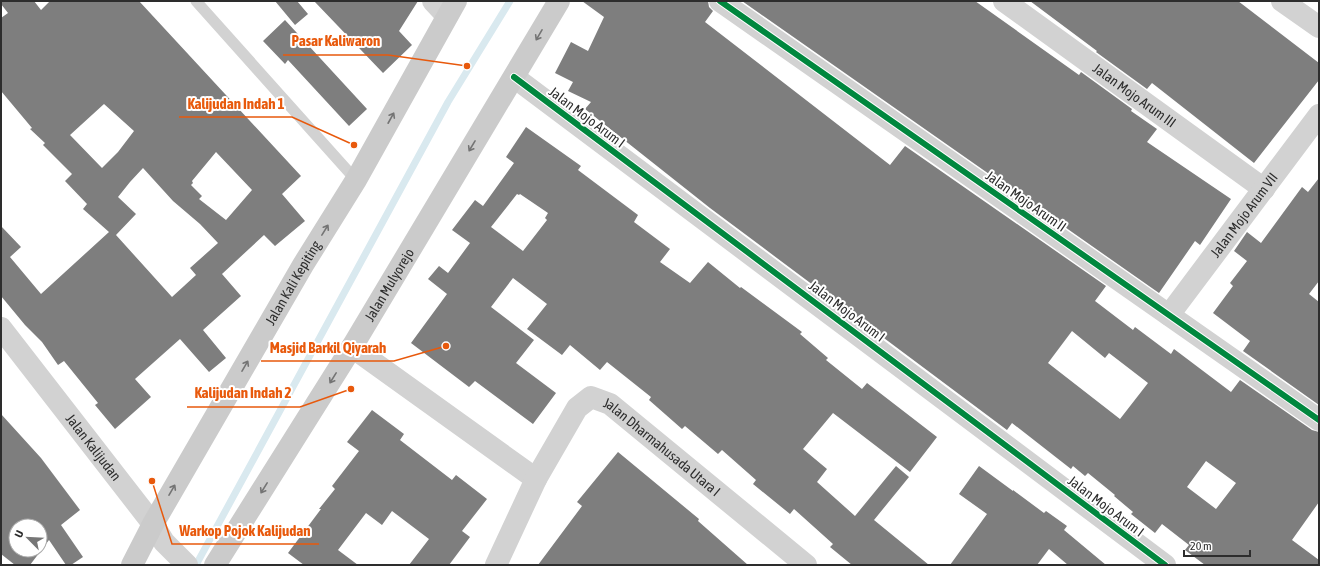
<svg xmlns="http://www.w3.org/2000/svg" width="1320" height="566" font-family="'Asap Condensed',sans-serif">
  <style>
    .lines { fill: none; stroke-linecap: round; stroke-linejoin: round }
    .stream { stroke: #d9e9ef; stroke-width: 7 }
    .building { fill: #7e7e7e; fill-rule: evenodd }
    .service { stroke: #d2d2d2; stroke-width: 11 }
    .minor { stroke: #d2d2d2; stroke-width: 22 }
    .secondary { stroke: #cbcbcb; stroke-width: 22 }
    .cycleway-casing { stroke: #fff; stroke-width: 8 }
    .cycleway { stroke: #00873e; stroke-width: 6 }
    .oneway { stroke: #747474 }
    .labels { text-anchor: middle; dominant-baseline: central; stroke-width: 4; stroke-linejoin: round; paint-order: stroke }
    .street-label { font-size: 14px; fill: #2d2d2d; stroke: #fff }
    .leader { fill: none; stroke: #e8590c; stroke-width: 1.5 }
    .callout-dot { fill: #e8590c; stroke: #fff; stroke-width: 1.5 }
    .callout-label { font-size: 15px; text-anchor: middle; font-weight: bold; fill: #e8590c; stroke: #fff; stroke-width: 4; stroke-linejoin: round; paint-order: stroke }
  </style>
  <rect width="100%" height="100%" fill="#fff"/>
  <g class="lines">
    <path class="stream" d="M196 565 448 102 510 1"/>
  </g>
  <path class="building" d="M1 1H34L41 10 50 1H139L301 176 282 194 305 221 275 246 264 235 222 274 241 296 203 330 226 358 209 372 180 339 135 379 151 397 115 429 95 405 98 403 64 361 58 365 42 342 25 325 1 296V226L21 247 10 257 41 294 109 232 83 209 87 204 65 181 72 174 43 145 45 143 30 129 32 128 1 91V18L8 13 1 4ZM104 104 134 131 118 152 102 168 70 135ZM216 152 252 190 226 220 199 199 202 196 191 185 193 183 192 181ZM143 168 173 201 200 224 218 243 190 268 196 275 172 297 116 235 136 214 118 197 130 182Z
    M275 1H297L308 14 295 25Z
    M314 1H418L399 31 412 45 383 73Z
    M582 1H708L709 7 713 11 705 22 890 165 905 146 1106 286 1095 301 1133 330 1135 327 1171 354 1174 349 1231 392 1240 380 1312 430 1319 432V502L1292 540 1319 560V565H1205L1185 550 1189 545 1162 524 1155 533 1131 514 1133 512 1114 496 1115 495 1088 473 1085 476 1073 466 1071 469 1012 423 1007 430 710 208 585 109 591 102 568 91 573 82 555 73 571 42 588 51 604 17ZM1072 331 1105 358 1109 353 1148 383 1120 419 1048 363ZM1206 461 1236 483 1216 509 1187 487Z
    M742 1H975L1079 75 1081 72 1132 109 1131 111 1157 129 1147 142 1231 199 1200 245 1195 241 1159 293Z
    M1030 1H1238L1319 63V80L1254 163 1152 83 1147 89 1096 52 1097 51Z
    M285 20 367 109 349 126 288 60 285 64 263 41Z
    M526 127 581 166 578 170 638 215 634 222 670 249 660 262 690 283 708 262 740 288 741 287 802 332 800 334 828 358 826 360 862 389 867 383 937 437 910 472 833 413 803 449 827 469 817 482 855 516 896 466 909 477 874 520 929 565H852L830 547 833 544 794 509 790 514 753 484 756 480 722 450 718 454 685 426 682 429 649 400 651 397 607 362 600 370 570 345 562 355 527 329 547 304 513 278 491 307 534 340 516 363 556 393 533 424 475 381 469 387 411 343 447 294 428 279 439 266 448 273 470 243 452 230 475 200 483 206 514 163 506 157ZM517 194 519 195 520 194 548 213 545 218 547 220 523 251 491 227Z
    M1319 178V281L1309 294 1319 302V405L1243 351 1250 341 1213 313 1233 286 1230 283 1247 261 1234 251 1247 232 1261 243 1302 187 1308 192Z
    M372 410 404 434 400 440 452 480 456 475 487 499 462 531 470 537 449 565H409L429 539 392 511 382 525 366 513 338 550 358 565H304L288 553 321 509H319L335 489 332 486 359 451 347 442Z
    M1 414 41 458 80 510 61 525 83 557 71 565H66L49 540 30 565H15L1 554ZM16 526H40V550H16Z
    M618 452 699 519 698 521 748 565H538L582 506 577 502Z
    M979 466 1013 491V490L1044 513 1046 511 1067 526 1064 530 1106 565H1068L1049 549 1037 565H950L987 514 959 494Z"/>
  <g class="lines">
    <path class="service" d="M196 1 356 180"/>
    <g class="minor">
      <path d="M433 1 447 16"/>
      <path d="M720 1 1319 420"/>
      <path id="s1" d="M1004 1 1264 189"/>
      <path d="M1282 1 1319 27"/>
      <path d="M514 77 1165 565"/>
      <path id="s2" d="M1169 315 1319 115"/>
      <path id="s3" d="M1 328 153 524 164 542 187 565"/>
      <path d="M352 347 536 479"/>
      <path id="s4" d="M496 565 536 479 577 408 591 397 610 404 806 565"/>
    </g>
    <g class="secondary">
      <path id="s5" d="M132 565 153 524 303 265 356 180 456 1"/>
      <path id="s6" d="M215 565 352 347 559 1"/>
    </g>
    <defs>
      <path id="cycleway" d="M720 1 1319 420
        M514 77 1165 565"/>
    </defs>
    <use href="#cycleway" class="cycleway-casing"/>
    <use href="#cycleway" class="cycleway"/>
  </g>
  <defs><path id="oneway-shaft" d="M-6 0H5M1.5-3L5.5 0L1.5 3" fill="none" stroke-width="1.6" stroke-linecap="round" stroke-linejoin="round"/></defs>
  <g class="oneway">
    <use href="#oneway-shaft" transform="translate(539 35) rotate(120)"/>
    <use href="#oneway-shaft" transform="translate(391 118) rotate(-61)"/>
    <use href="#oneway-shaft" transform="translate(472 146) rotate(121)"/>
    <use href="#oneway-shaft" transform="translate(325 230) rotate(-58)"/>
    <use href="#oneway-shaft" transform="translate(245 366) rotate(-60)"/>
    <use href="#oneway-shaft" transform="translate(333 378) rotate(122)"/>
    <use href="#oneway-shaft" transform="translate(264 488) rotate(122)"/>
    <use href="#oneway-shaft" transform="translate(172 490) rotate(-60)"/>
  </g>
  <g class="labels">
    <g class="street-label">
      <text stroke="none"><textPath href="#s1" startOffset="161">Jalan Mojo Arum III</textPath></text>
      <text transform="translate(587 117) rotate(37)">Jalan Mojo Arum I</text>
      <text transform="translate(1026 201) rotate(35)">Jalan Mojo Arum II</text>
      <text stroke="none"><textPath href="#s2" startOffset="125">Jalan Mojo Arum VII</textPath></text>
      <text stroke="none"><textPath href="#s5" startOffset="325">Jalan Kali Kepiting</textPath></text>
      <text stroke="none"><textPath href="#s6" startOffset="330">Jalan Mulyorejo</textPath></text>
      <text transform="translate(847 311) rotate(37)">Jalan Mojo Arum I</text>
      <text stroke="none"><textPath href="#s3" startOffset="151">Jalan Kalijudan</textPath></text>
      <text stroke="none"><textPath href="#s4" startOffset="282">Jalan Dharmahusada Utara I</textPath></text>
      <text transform="translate(1106 506) rotate(37)">Jalan Mojo Arum I</text>
    </g>
  </g>
  <path class="leader" d="M467 66L388 55H283M354 145L292 117H179M446 346L394 361H261M351 389L300 407H187M152 481L172 544H319"/>
  <g class="callout-dot">
    <circle cx="467" cy="66" r="4"/>
    <circle cx="354" cy="145" r="4"/>
    <circle cx="446" cy="346" r="4"/>
    <circle cx="351" cy="389" r="4"/>
    <circle cx="152" cy="481" r="4"/>
  </g>
  <g class="callout-label">
    <text x="336" y="46">Pasar Kaliwaron</text>
    <text x="236" y="109">Kalijudan Indah 1</text>
    <text x="328" y="353">Masjid Barkil Qiyarah</text>
    <text x="243" y="398">Kalijudan Indah 2</text>
    <text x="245" y="536">Warkop Pojok Kalijudan</text>
  </g>
  <rect width="1320" height="566" fill="none" stroke="#2d2d2d" stroke-width="4"/>
  <g transform="translate(28 538) rotate(294)"><circle r="19" fill="#ffffff" stroke="#ababab"/>
  <path d="M0-3L7 15L0 10L-7 15Z" fill="#767676"/>
  <text y="-6" font-size="11" font-weight="bold" text-anchor="middle" fill="#2d2d2d">U</text>
  </g>
  <path d="M1184 550v6h66v-6" fill="none" stroke="#2d2d2d" stroke-width="2"/>
  <text x="1190" y="550" font-size="12" fill="#2d2d2d" stroke="#ffffff" stroke-width="3" paint-order="stroke">20 m</text>
</svg>
